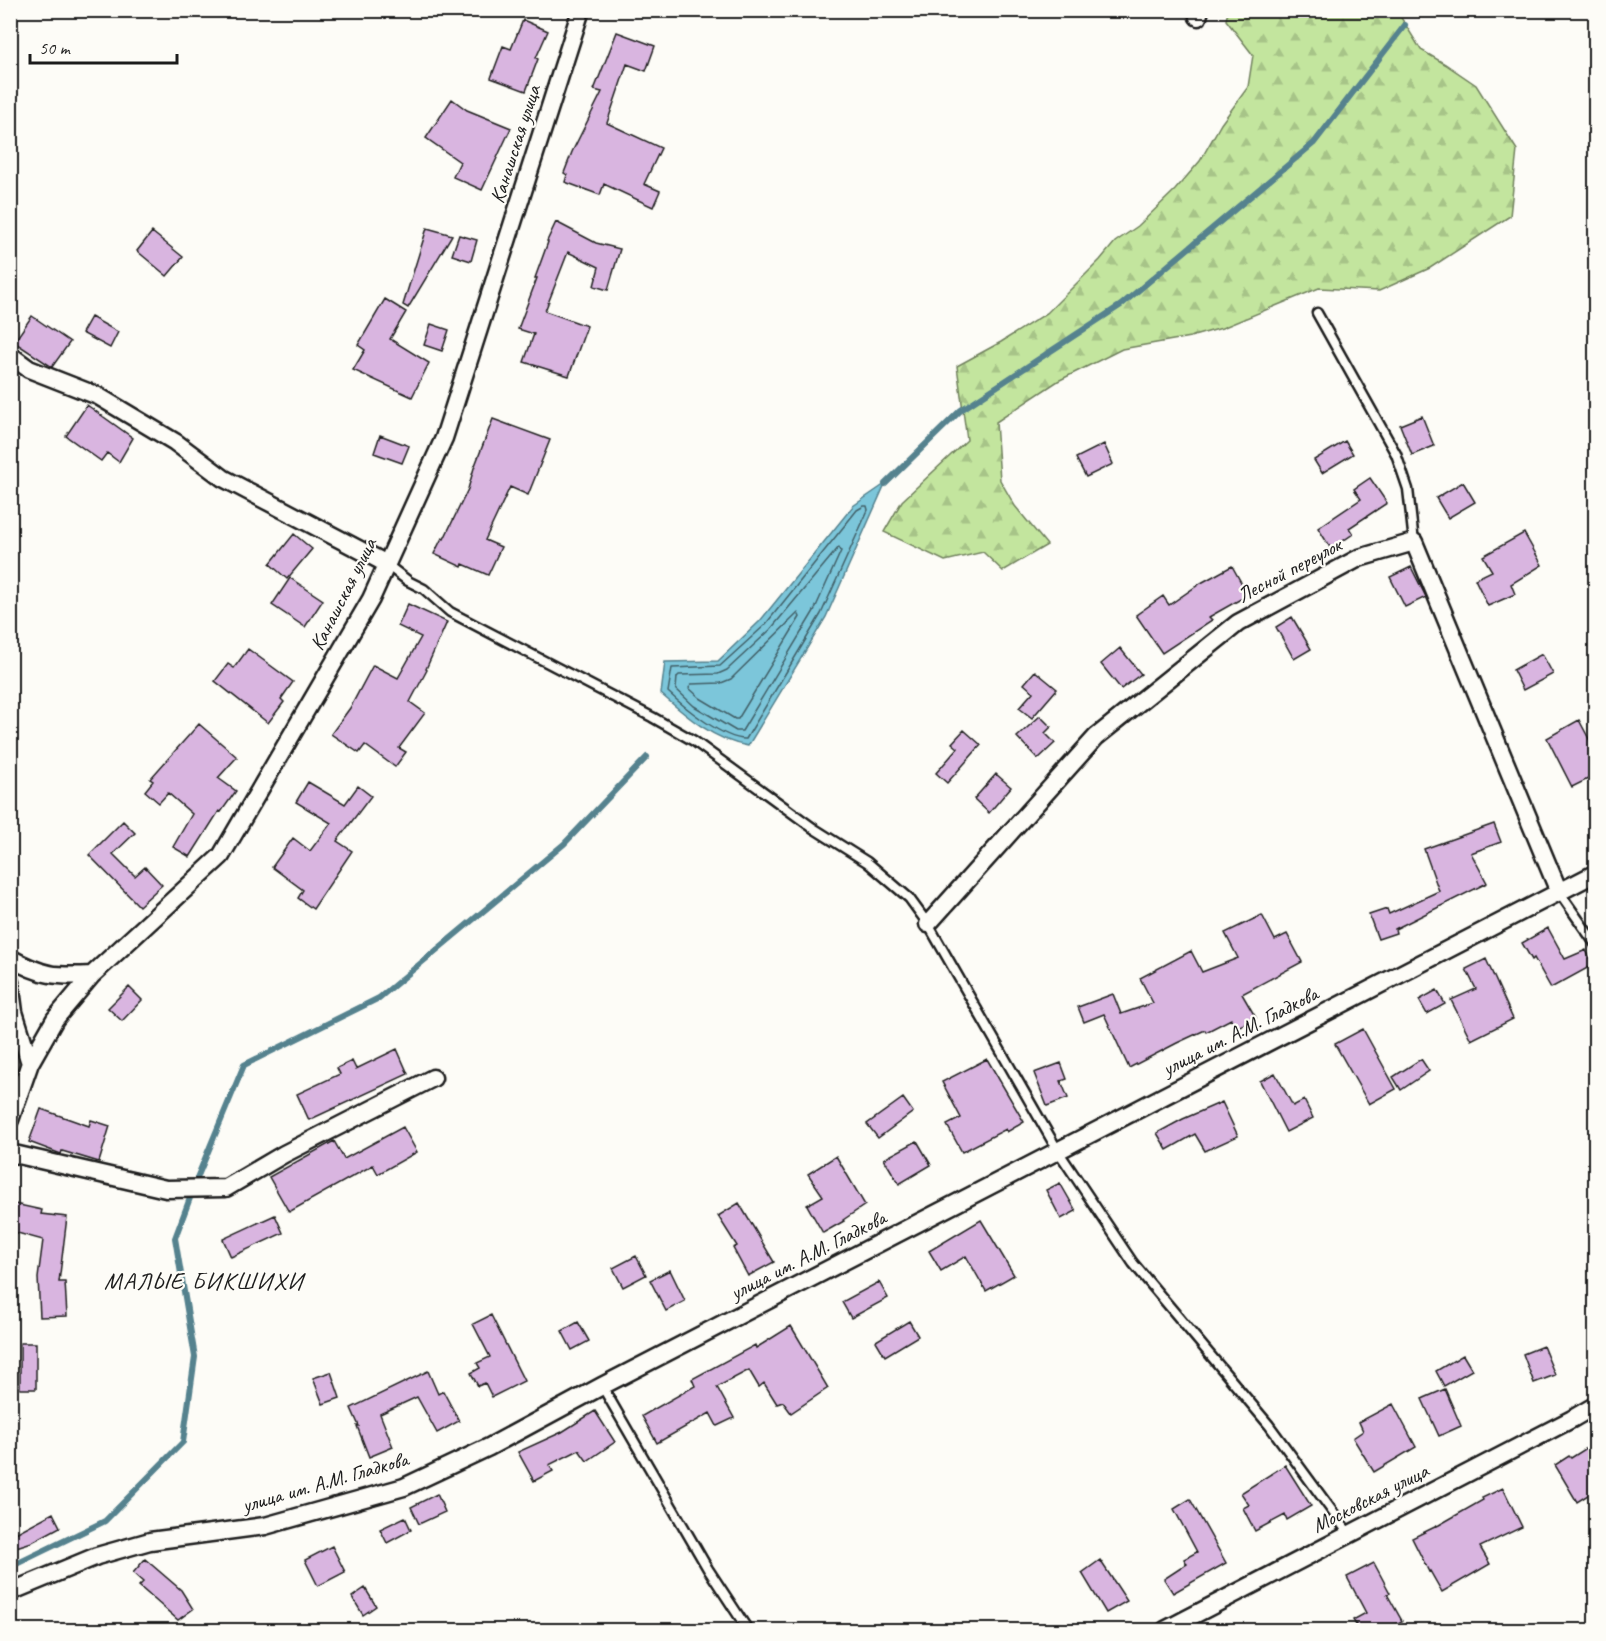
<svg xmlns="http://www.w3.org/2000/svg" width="1606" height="1641" font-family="Caveat,sans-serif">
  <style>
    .forest { fill: url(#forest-firs); stroke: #70805d; stroke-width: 1.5 }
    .water { fill: #7bc6da; stroke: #55828e; stroke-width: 1.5 }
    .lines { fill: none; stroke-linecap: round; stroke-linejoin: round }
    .shore { stroke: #426068; stroke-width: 1.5 }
    .stream { stroke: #55828e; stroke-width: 6 }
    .building { fill: #d9b5e0; stroke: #1c1c1c; stroke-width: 1.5 }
    .service-casing { stroke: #1c1c1c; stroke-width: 13 }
    .minor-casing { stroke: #1c1c1c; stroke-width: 21 }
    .service { stroke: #fdfcf7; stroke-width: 8 }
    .minor { stroke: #fdfcf7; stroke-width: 16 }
    .labels { text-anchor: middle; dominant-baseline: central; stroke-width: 4.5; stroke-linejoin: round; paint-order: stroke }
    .street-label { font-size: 21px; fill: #1c1c1c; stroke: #fdfcf7 }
    .quarter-label { font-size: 24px; letter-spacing: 1.5px; fill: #1c1c1c; stroke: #fdfcf7 }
  </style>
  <defs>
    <pattern id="forest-firs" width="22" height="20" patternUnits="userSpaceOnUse" patternTransform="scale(1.5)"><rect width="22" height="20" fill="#c3e59e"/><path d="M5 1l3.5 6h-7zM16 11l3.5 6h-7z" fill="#a7c488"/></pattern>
  </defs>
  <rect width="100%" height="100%" fill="#fdfcf7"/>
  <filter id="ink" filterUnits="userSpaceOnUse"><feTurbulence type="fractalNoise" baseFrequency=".0167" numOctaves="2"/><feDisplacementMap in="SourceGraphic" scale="12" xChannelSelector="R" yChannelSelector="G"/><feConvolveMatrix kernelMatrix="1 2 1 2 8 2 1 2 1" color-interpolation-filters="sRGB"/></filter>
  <g filter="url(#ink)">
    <path class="forest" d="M1228 11H1397L1421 50 1445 64 1476 85 1517 150 1510 216 1430 268 1379 291 1319 288 1222 328 1190 337 1122 349 1058 381 996 422 1000 480 1015 506 1047 545 1003 571 983 552 945 561 884 532 902 501 967 440 957 366 1001 342 1047 313 1100 260 1115 242 1138 226 1175 190 1200 161 1221 124 1248 87 1253 55 1226 20Z"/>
    <path class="water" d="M885 484 826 617 748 746C715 741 686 716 661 694L665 662 718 661 760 621 853 506Z"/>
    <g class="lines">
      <path class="shore" d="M864 506H867L868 510 821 614 746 739C724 740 684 707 668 692L672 668 720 666 765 625 857 510Z
        M839 547 841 551 814 611 742 731H736L694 706 676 689 677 677 679 675 718 674 727 670 770 630Z
        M798 613 800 617 738 719H735L700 698 689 688 691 684 721 683 731 679Z"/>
      <path class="stream" d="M885 484 961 410 1121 305 1314 143 1405 25
        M197 1178 244 1065 379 998 564 844 647 757
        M10 1567 105 1521 183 1442 195 1357 175 1238 190 1198"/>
    </g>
    <path class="building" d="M523 20 548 31 536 58 538 59 526 91 491 78 503 46 511 49Z
      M617 32 655 46 646 71 627 64 607 123 661 148 644 184 660 191 653 207 604 184 600 195 565 182 567 175 564 173 572 152 602 92 594 90Z
      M452 99 467 110 511 128 482 190 453 177 460 162 426 138Z
      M556 222 596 243 620 249 608 290 594 286 599 267 568 252 545 311 587 326 569 376 524 362 534 334 518 329 537 278H535L548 242 547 241Z
      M427 228 452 235 408 308 403 305Z
      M152 232 183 257 167 276 137 251Z
      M459 235 477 240 471 261 452 255Z
      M385 299 406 312 390 339 429 363 412 397 353 370 365 350 358 345Z
      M32 316 70 342 52 367 14 342Z
      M91 317 118 332 110 348 82 333Z
      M431 324 449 330 442 351 424 345Z
      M87 405 133 438 119 462 107 453 101 461 66 436Z
      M1422 416 1434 446 1412 455 1400 425Z
      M493 419 550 440 528 495 510 487 485 540 501 547 488 575 463 564 462 567 434 554 442 538 444 539 468 489 474 468Z
      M380 435 409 446 402 463 374 453Z
      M1345 441 1353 454 1322 473 1314 460Z
      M1104 444 1113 464 1086 477 1076 458Z
      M1370 478 1387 503 1349 528 1353 534 1331 549 1318 528 1361 499 1354 489Z
      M1463 482 1475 502 1448 518 1436 498Z
      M1524 533 1542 565 1511 584 1515 594 1488 606 1475 579 1492 571 1483 556Z
      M294 534 312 549 287 579 270 564Z
      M1232 566 1248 595 1209 617 1212 620 1162 653 1136 615 1163 596 1169 605 1201 583Z
      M1411 567 1426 597 1405 607 1390 577Z
      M290 578 323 600 305 627 272 605Z
      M408 604 447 622 426 669 427 670 410 702 425 713 399 748 406 752 395 767 365 745 359 753 331 734 350 708 373 665 398 678 421 637 398 626Z
      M1292 617 1311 649 1294 659 1276 627Z
      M1120 648 1141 674 1121 689 1101 664Z
      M248 649 293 682 281 699 284 702 268 723 215 681 228 664 234 668Z
      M1542 654 1553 674 1523 690 1513 670Z
      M1035 671 1057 689 1032 718 1019 708 1033 692 1024 684Z
      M1040 716 1051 727 1045 733 1055 743 1038 759 1017 737Z
      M1579 720 1596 752V775L1572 787 1547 738Z
      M199 724 237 757 218 778 236 791 221 812 219 811 190 857 173 847 192 814 168 793 159 803 145 791 153 781 150 779Z
      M964 730 981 745 947 783 936 773 958 748 952 743Z
      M996 774 1011 787 989 813 974 799Z
      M308 782 345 804 358 786 371 796 337 841 352 851 313 909 298 898 303 890 272 867 293 838 310 851 331 823 296 802Z
      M123 821 135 833 113 854 135 876 145 867 162 885 139 906 89 855Z
      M1494 824 1501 842 1471 853 1487 883 1395 929 1396 933 1378 939 1369 915 1387 909 1389 914 1439 891 1424 849Z
      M1262 915 1275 940 1287 934 1302 962 1242 994 1256 1018 1236 1028 1231 1019 1206 1032 1205 1030 1177 1043 1129 1068 1104 1014 1084 1022 1078 1007 1113 994 1121 1014 1153 1003 1140 978 1191 951 1202 972 1238 958 1225 933Z
      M1548 928 1565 959 1586 950 1593 965 1551 988 1534 958 1532 960 1522 943Z
      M1486 959 1513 1019 1471 1040 1451 1000 1476 989 1466 969Z
      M129 987 142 1000 122 1021 108 1008Z
      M1437 990 1445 1004 1427 1014 1419 1000Z
      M1363 1029 1396 1089 1369 1104 1335 1044Z
      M397 1049 408 1074 309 1120 297 1094 340 1074 337 1068 352 1061 356 1069Z
      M987 1059 1024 1122 1007 1132 1006 1129 962 1152 947 1125 961 1118 942 1082Z
      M1421 1059 1429 1071 1401 1090 1393 1077Z
      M1061 1063 1067 1079 1061 1081 1068 1098 1047 1106 1034 1073Z
      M1275 1073 1293 1106 1304 1100 1313 1118 1286 1132 1260 1081Z
      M903 1098 913 1112 878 1138 867 1124Z
      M1222 1102 1238 1136 1205 1151 1195 1134 1167 1150 1157 1133 1183 1119Z
      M41 1109 89 1126 91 1120 110 1126 99 1162 62 1151 61 1154 29 1142Z
      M403 1127 417 1152 378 1174 373 1165 289 1212 269 1177 334 1141 344 1159Z
      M917 1141 931 1165 899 1184 884 1159Z
      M836 1156 865 1205 843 1220 844 1221 823 1233 807 1205 823 1196 808 1174Z
      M1060 1183 1076 1211 1061 1219 1046 1190Z
      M10 1203 42 1210 41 1214 67 1217 59 1282H65L67 1316 40 1317 38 1278 43 1240 10 1231Z
      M739 1203 774 1262 748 1276 733 1248 737 1246 718 1216Z
      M275 1215 283 1233 231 1257 223 1239Z
      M981 1220 1014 1275 986 1291 966 1256 941 1271 929 1251Z
      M636 1256 646 1275 623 1287 613 1268Z
      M670 1270 685 1301 666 1311 650 1280Z
      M879 1282 888 1298 851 1318 842 1302Z
      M491 1315 524 1381 492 1397 485 1383 478 1386 471 1373 480 1368 477 1363 490 1357 473 1324Z
      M909 1321 918 1336 885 1356 876 1341Z
      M578 1322 589 1341 572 1350 562 1331Z
      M791 1326 828 1388 791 1413 783 1402 777 1404 764 1383 759 1387 749 1370 717 1387 734 1418 717 1426 710 1413 657 1443 642 1416 695 1386 692 1379 755 1345 756 1348Z
      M20 1343H36V1389H20Z
      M1543 1346 1555 1375 1534 1383 1523 1354Z
      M1463 1355 1472 1370 1444 1386 1436 1371Z
      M428 1371 438 1394 443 1391 459 1421 437 1433 417 1397 380 1414 393 1447 369 1457 357 1426H359L351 1408Z
      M331 1372 340 1398 323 1404 313 1378Z
      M1445 1389 1461 1426 1439 1436 1422 1399Z
      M1393 1404 1416 1447 1374 1472 1353 1438 1363 1431 1359 1422Z
      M595 1411 615 1442 587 1461 579 1450 549 1465 553 1471 534 1481 518 1452 562 1432Z
      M1596 1442V1490L1577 1502 1555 1465 1569 1456 1571 1458Z
      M1285 1465 1311 1506 1287 1520 1285 1515 1255 1531 1243 1508 1249 1505 1241 1493Z
      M1503 1488 1522 1527 1480 1547 1490 1564 1442 1592 1430 1571 1429 1572 1412 1538 1439 1525 1483 1500 1482 1498Z
      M437 1494 445 1512 419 1524 411 1507Z
      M1190 1499 1226 1563 1173 1593 1164 1579 1187 1564 1184 1559 1197 1552 1174 1509Z
      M53 1513 60 1527 32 1542 10 1549V1536Z
      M405 1517 411 1530 387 1543 380 1529Z
      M332 1546 345 1572 318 1586 305 1560Z
      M145 1559 181 1590 193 1609 178 1620 139 1586 143 1582 133 1573Z
      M1100 1560 1127 1601 1106 1613 1082 1573Z
      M1374 1563 1390 1593 1387 1594 1402 1621 1383 1630H1359L1353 1620 1366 1613 1347 1577Z
      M365 1588 376 1606 363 1615 352 1597Z"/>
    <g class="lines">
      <defs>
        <path id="service" d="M1317 313 1396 454 1408 489 1414 542
          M386 564 408 581 424 589 450 612 652 717 694 741 813 828 867 862 909 898 928 924 1058 1151 1133 1263 1269 1425 1349 1534
          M1559 892 1596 945
          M602 1386 708 1569 748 1630"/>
        <path id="minor" d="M1198 17 1200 10
          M10 355 29 369 98 396 175 442 223 478 385 563
          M928 924 1096 737 1238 623 1359 558 1414 542 1559 892
          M10 958C42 976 56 977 92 975
          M10 982 14 1012 30 1063
          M10 1120 30 1063 55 1019 92 975 221 856 371 599 444 438 581 10
          M10 1153 166 1189 226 1188 284 1154 433 1078
          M10 1592 97 1556 150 1541 265 1526 404 1487 489 1447 602 1386 1596 873
          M1165 1630 1572 1419 1596 1405"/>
      </defs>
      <use href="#service" class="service-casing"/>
      <use href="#minor" class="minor-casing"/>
      <use href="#service" class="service"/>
      <use href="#minor" class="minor"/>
    </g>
  </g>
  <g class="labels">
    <g class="street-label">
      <text transform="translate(515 144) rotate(-72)">Канашская улица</text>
      <text transform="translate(1289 570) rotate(-28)">Лесной переулок</text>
      <text transform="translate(343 594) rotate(-63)">Канашская улица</text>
      <text transform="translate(1240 1031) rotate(-27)">улица им. А.М. Гладкова</text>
      <text transform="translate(808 1255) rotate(-27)">улица им. А.М. Гладкова</text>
      <text transform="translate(325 1482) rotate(-16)">улица им. А.М. Гладкова</text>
      <text transform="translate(1370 1498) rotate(-27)">Московская улица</text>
    </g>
    <g class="quarter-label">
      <text x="204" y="1281">МАЛЫЕ БИКШИХИ</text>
    </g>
  </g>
  <rect width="1606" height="1641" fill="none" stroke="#fdfcf7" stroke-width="36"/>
  <rect x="18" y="18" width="1570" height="1605" fill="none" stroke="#1c1c1c" stroke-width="2" filter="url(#ink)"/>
  <path d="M30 54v9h147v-9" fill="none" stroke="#1c1c1c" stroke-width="3"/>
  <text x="39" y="54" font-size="18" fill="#1c1c1c" stroke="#fdfcf7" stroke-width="4.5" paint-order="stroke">50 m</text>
</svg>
